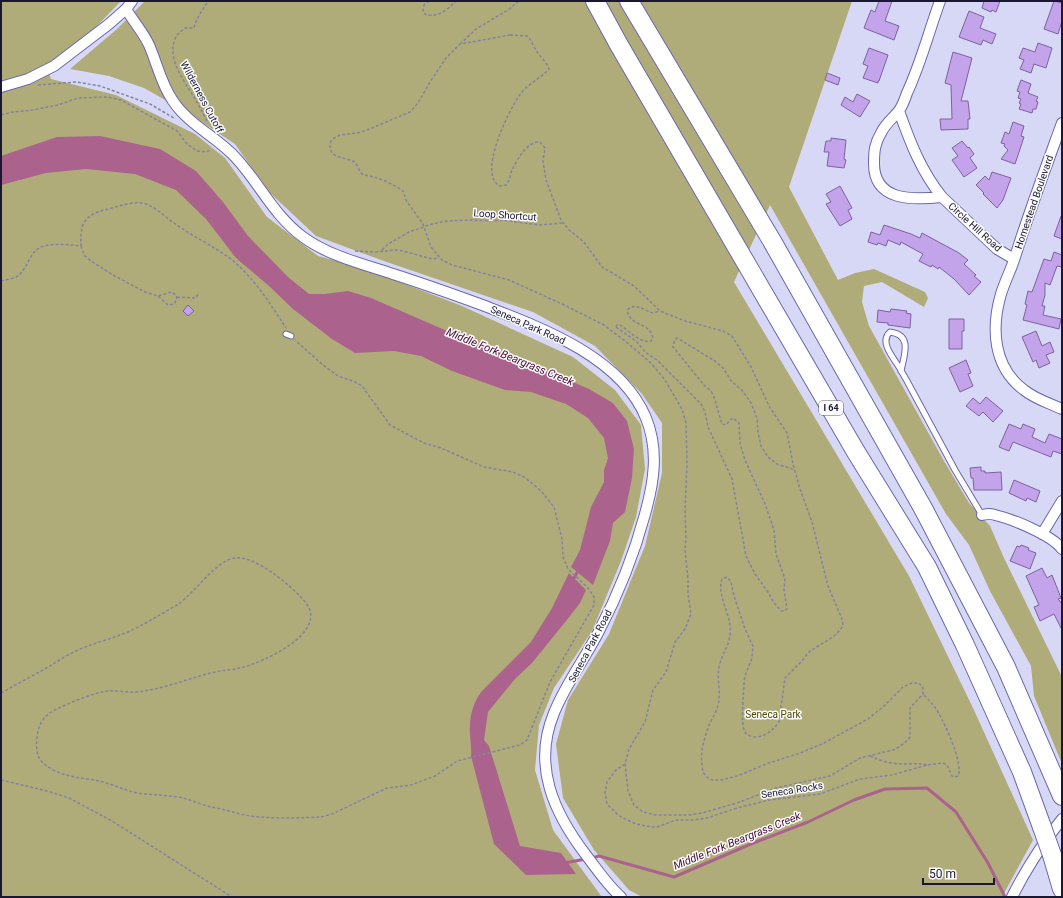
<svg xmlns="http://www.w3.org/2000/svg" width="1063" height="898" font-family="Roboto,sans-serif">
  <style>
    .green { fill: #b0ac79 }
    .water { fill: #ab638e }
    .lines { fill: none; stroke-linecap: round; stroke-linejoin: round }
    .stream { stroke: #ab638e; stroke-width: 3 }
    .building { fill: #c3a4ea; stroke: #7e60a1 }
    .lane-casing { stroke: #6b68ab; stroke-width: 7 }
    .street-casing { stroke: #6b68ab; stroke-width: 12 }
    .highway-casing { stroke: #6b68ab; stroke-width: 20 }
    .path { stroke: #83839f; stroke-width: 1.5; stroke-dasharray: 3 2; stroke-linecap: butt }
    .lane { stroke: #fff; stroke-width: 5 }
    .street { stroke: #fff; stroke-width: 10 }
    .highway { stroke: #fff; stroke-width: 18 }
    .highway-bridge-casing { stroke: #6b68ab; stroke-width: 20; stroke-linecap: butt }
    .highway-bridge { stroke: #fff; stroke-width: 18 }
    .labels { text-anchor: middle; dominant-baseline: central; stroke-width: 3; stroke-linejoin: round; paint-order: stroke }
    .shield { fill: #fcfcfc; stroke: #5d5c6f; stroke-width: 1 }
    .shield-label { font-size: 9px; font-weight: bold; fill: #191732 }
    .street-label { font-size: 10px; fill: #191732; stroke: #fcfcfc }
    .park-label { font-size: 10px; fill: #4c4700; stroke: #fcfcfc }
    .water-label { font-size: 11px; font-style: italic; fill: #4c0937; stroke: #fcfcfc }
  </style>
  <rect width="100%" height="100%" fill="#d7d8f6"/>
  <path class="green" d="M1 1H121L94 29 46 65 51 79 116 95 195 134 225 158 267 217 318 256 363 268 462 306 573 357 615 390 641 425 645 469 636 517 621 561 592 631 554 688 539 725 535 770 553 830 602 897H1Z
    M145 1H852L789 187 838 280 855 273 874 269 925 292 928 298 924 307 882 282 864 286 862 302 869 326 944 461 969 503 990 526 1004 558 1062 677V764L1034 696 1031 666 990 591 969 545 946 514 770 205 734 282 909 576 973 708 1033 840 1002 897H642L629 890 594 850 563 798 556 744 568 700 609 634 645 546 662 473V423L642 394 595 346 533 312 381 260 316 236 269 192 235 144 190 114 144 88 109 76 70 69 117 29Z"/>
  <path class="water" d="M100 136 160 149 196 171 223 202 248 236 288 277 309 294H325L348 291 371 298 484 347 531 364 589 389 613 403 627 421 634 449 632 478 625 512 613 523 610 541 593 585 571 567 580 550 591 507 604 482V470L608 458 604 438 588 418 566 404 531 392 505 390 452 371 421 356 394 351 355 353 332 339 293 309 269 286 236 258 206 219 176 190 135 174 86 169 46 173 1 185V156L57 137Z
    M569 573 586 590 580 603 570 616 532 663 515 679 488 712 484 740 489 746 520 846 561 853 576 874 526 875 494 844 471 756C472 746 469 736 470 726 470 714 474 702 481 692L531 642 552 608Z"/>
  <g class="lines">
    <path class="stream" d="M573 580 579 569
      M592 858 599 856 674 877 751 844 808 822 854 800 885 789 927 788 956 812 988 863 1005 897
      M564 863 586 859"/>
  </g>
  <path class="building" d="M879 1H892L885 21 899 26 894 40 864 28 871 10 875 12Z
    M984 1H1000L996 12 992 10 991 12 982 8Z
    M1054 1 1062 3V21L1058 34 1044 29Z
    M969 11 984 17 980 28 996 34 992 44 983 40 981 45 959 37Z
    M1038 43 1052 48 1046 68 1034 64 1031 73 1020 69 1024 60 1019 58 1023 48 1035 52Z
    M869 48 888 55 879 81H878V83L863 78 868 66 863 64Z
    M953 52 972 58 961 101H968L970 119H968V129L941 130 940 119H952L951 85 945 83Z
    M827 73 840 78 838 85 825 80Z
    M1021 80 1031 84 1028 93 1038 97 1036 101 1038 102 1036 109H1033L1032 113 1019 109 1021 104 1019 103 1021 99 1018 98 1020 92 1017 91Z
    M857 94 870 101 860 117 841 105 845 97 853 102Z
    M1013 122 1024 126 1021 136 1024 137 1015 164 1001 159 1008 150 1004 146 1005 144 1001 143 1005 132 1009 134Z
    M831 138 846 140 844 159 846 160 844 168 827 166 829 152H824L826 141H831Z
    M962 141 968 148 969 147 974 154 970 158 977 168 964 177 952 160 958 156 952 148Z
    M992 172 1011 178 1003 200 997 208 983 194 984 193 976 185 985 176 989 180Z
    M840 186 852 208 848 210 852 219 840 226 826 204 831 202 826 194Z
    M1061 216H1062V239L1054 236Z
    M884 225 911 234 920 238 922 233 959 253 968 260 964 264 976 275 974 276 981 282 969 295 954 279 939 267 938 269 932 265 931 267 919 261 923 254 901 242 900 245 888 240 886 246 878 243 877 245 868 242 871 232 880 235Z
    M1054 252 1062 255V267L1057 266 1050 285 1045 283V295L1042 306H1045L1043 315 1061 319 1059 329 1023 320 1027 305 1025 304 1028 291 1032 292 1044 259 1051 261Z
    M188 305 194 311 188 316 183 311Z
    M891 309 907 311 906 313 911 314 910 328 888 325V323L877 322 878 310 890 312Z
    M949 319H964V331H962V349H949Z
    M1036 331 1042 346 1050 342 1054 352 1046 355 1050 363 1039 368 1036 360 1033 362 1022 337Z
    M966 360 971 373 968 374 973 386 960 392 949 368Z
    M986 397 1003 411 993 422 983 412 979 416 966 406 973 398 980 404Z
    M1009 424 1021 429 1023 424 1035 429 1032 437 1045 443 1049 434 1062 439V454L1053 451 1051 457 1013 442 1009 451 999 447Z
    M981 467V471H985V473L1001 472 1002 490H974L973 478H971L970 468Z
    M1014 480 1040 491 1036 502 1027 498 1026 501 1009 493Z
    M1021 545 1029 548 1028 550 1036 553 1030 569 1010 561 1017 546 1020 547Z
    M1042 568 1047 578 1052 575 1061 598 1058 599 1062 604V630L1054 614 1040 621 1034 607 1039 605 1026 576Z"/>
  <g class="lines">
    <defs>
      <path id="lane" d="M286 334 291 336
        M901 371C904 355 913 335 890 332 879 342 893 357 899 367L907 381 955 470 982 515"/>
      <path id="street" d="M940 1C929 31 921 63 907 93 905 99 902 107 898 112 892 119 885 124 881 133 875 143 874 151 874 162 873 202 913 200 942 197L997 249 1014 259
        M126 9C133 21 143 32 149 45 157 63 161 84 173 101 189 125 217 137 236 158 260 184 274 216 303 237 329 256 363 264 393 274 424 284 455 295 485 306 542 328 621 357 646 418 659 450 654 482 645 514 634 555 618 595 598 633 584 660 565 685 554 713 532 766 554 813 586 855 597 869 607 885 621 897
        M1 87 28 79 54 66 109 24 126 9 132 1
        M899 111C910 142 921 171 942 197
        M1062 123C1046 167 1029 212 1015 257 1011 270 1005 281 1001 294 991 328 993 367 1024 390 1035 399 1049 403 1062 409
        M982 515C986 514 991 513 995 515 1012 519 1052 535 1062 549
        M1042 534 1062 501
        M1012 897C1026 869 1042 844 1062 819"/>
      <path id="highway" d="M595 1 619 45 856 452 927 567 965 645 1022 772 1042 827
        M629 1 772 241 924 510 1006 667 1062 796
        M1052 855 1062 889"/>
    </defs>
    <use href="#lane" class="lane-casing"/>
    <use href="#street" class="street-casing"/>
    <use href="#highway" class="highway-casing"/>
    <path class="path" d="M429 1 424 5 423 11 426 15C439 17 447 10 456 1
      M510 35 527 36C532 40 532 45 536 50 539 56 547 62 549 69 540 79 527 84 519 96 508 112 477 175 500 186L506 185C510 180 510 175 512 170 517 160 527 141 540 142L545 148 543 161 546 180 561 220 569 230 584 242 602 267 634 286 660 311 685 321 723 331 732 336 751 367 769 406 787 433 793 464 800 489 812 522 828 586 842 619 843 626 840 630 833 637 810 651 800 663 785 678 779 722C773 730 766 736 756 737 752 737 748 736 745 732 740 723 744 694 744 682L745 676 752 658 753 646 745 629 734 596 731 582 727 577 722 579C717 594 729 612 730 626 732 644 722 652 719 667 717 678 720 689 719 700 718 708 714 716 710 723 705 736 700 750 702 764 702 772 705 778 713 780H722L740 775 766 764 800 753 822 744 868 719 883 707 903 687 912 683H919L923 688V694L910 708V737L908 740 899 747 893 750 860 758 830 776 776 788 740 802 702 813 688 815H656L643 812 634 805 628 791 625 764 626 760 629 749 645 722 653 690 666 672 675 642 685 629 691 614 688 594V579L685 550 686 538 685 510 687 464 686 423 682 409 665 380 651 363 625 341 604 325 562 304 509 280 452 265 442 260 431 247 423 224 407 202 403 191C395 185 384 180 374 177 371 176 366 176 362 174 358 170 358 164 353 161 343 157 326 158 331 141L333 139 340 135 357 133 367 130 410 112 418 103 430 82 446 58 460 44Z
      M460 44 476 29 508 10 519 1
      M38 85 77 82 100 86 150 104 174 118
      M1 115 13 112 33 110 58 105 78 98 108 97 121 100 177 131 187 144 197 151 206 152 211 150
      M207 121C202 112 198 103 192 94 182 78 166 56 176 37 178 33 182 31 185 28H194C196 18 203 10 208 1
      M81 246 84 255 91 261 113 275 145 292 158 296 168 305 174 304 177 299 176 295 171 292 158 296
      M382 250 388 244 409 232 432 224 447 221 470 220 494 221 502 220 539 225 563 223
      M355 251 375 252 395 250 403 251 432 259 439 258
      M1 281C5 280 12 279 16 277 29 270 28 250 44 246 56 243 69 245 81 246 80 225 83 216 104 210 117 207 134 200 146 204 157 208 165 217 174 223 192 236 213 246 231 259 254 278 270 303 286 328
      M177 297 196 298 198 294
      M616 327 637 342 645 352 657 360 701 404 705 412 708 427 732 479 746 556 755 574 768 592 774 603 781 611H784L787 609 784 590 785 579 776 554 774 530 765 504 745 460 740 443 739 423 733 418 730 420 726 425 722 424 714 397 711 391 704 385 673 347 674 342 677 338 715 361 723 368 732 382 741 389 751 403 757 418 758 432 761 446 768 457 777 464 795 470
      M616 327 617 325H620C629 331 641 344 651 341L653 338C649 321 631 328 627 310 636 302 643 310 653 313L660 311
      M1 693C17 684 34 675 50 666 58 661 67 655 76 651 93 643 111 639 128 632 145 624 161 614 177 605 194 594 216 560 235 558 256 555 294 588 306 603 329 633 262 663 240 668 232 670 223 670 215 672 189 678 164 689 137 692 126 693 112 689 102 692 89 695 71 702 59 708 45 714 38 723 37 738 36 746 36 756 42 762 58 777 78 777 99 781 112 784 124 790 137 793 151 795 164 795 178 797 191 799 203 806 216 808 228 810 240 815 251 816 274 819 298 818 321 817L332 814 387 788 411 785 435 776 457 761 520 745 527 740 550 682 594 605V597L588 588 568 569 563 557 562 539 554 507 541 491 533 484 524 477 513 472 484 467 441 448 424 443 390 425 362 386 355 382 338 376 323 365 295 340
      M870 756C881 761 892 764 904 764 912 764 919 763 927 765
      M625 764 616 770 607 782 605 793 607 804 618 815 623 818 636 824 651 827H657L676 820H694L707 818 737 808 769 800 820 794 860 779 892 775 927 765 943 763 947 765 952 776 955 777 958 776C964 765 945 724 939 714 935 706 929 700 923 694
      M1 780 47 791 69 798 112 821 232 897"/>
    <use href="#lane" class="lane"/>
    <use href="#street" class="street"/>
    <use href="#highway" class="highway"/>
    <defs>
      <path id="highway-bridge" d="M1042 827 1052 855"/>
    </defs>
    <use href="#highway-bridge" class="highway-bridge-casing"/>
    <use href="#highway-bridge" class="highway-bridge"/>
  </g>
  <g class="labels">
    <rect class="shield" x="819" y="401" width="24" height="14" rx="3"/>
    <g class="shield-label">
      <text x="831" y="408">I 64</text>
    </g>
    <g class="street-label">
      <text transform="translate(202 97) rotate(62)">Wilderness Cutoff</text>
      <text transform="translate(1034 202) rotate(-71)">Homestead Boulevard</text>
      <text transform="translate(505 215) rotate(4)">Loop Shortcut</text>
      <text transform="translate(975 227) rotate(42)">Circle Hill Road</text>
      <text transform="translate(528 325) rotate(24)">Seneca Park Road</text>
      <text transform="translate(590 646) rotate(-62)">Seneca Park Road</text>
      <text transform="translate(792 790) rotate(-9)">Seneca Rocks</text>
    </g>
    <g class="park-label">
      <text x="773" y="714">Seneca Park</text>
    </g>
    <g class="water-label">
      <text transform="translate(510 357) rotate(22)">Middle Fork Beargrass Creek</text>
      <text transform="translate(737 841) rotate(-22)">Middle Fork Beargrass Creek</text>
    </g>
  </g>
  <rect width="1063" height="898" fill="none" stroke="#191732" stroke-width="4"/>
  <path d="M923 878v6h71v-6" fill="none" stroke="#191732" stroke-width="2"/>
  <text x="929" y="878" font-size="12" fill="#191732" stroke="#fcfcfc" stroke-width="3" paint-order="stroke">50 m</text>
</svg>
